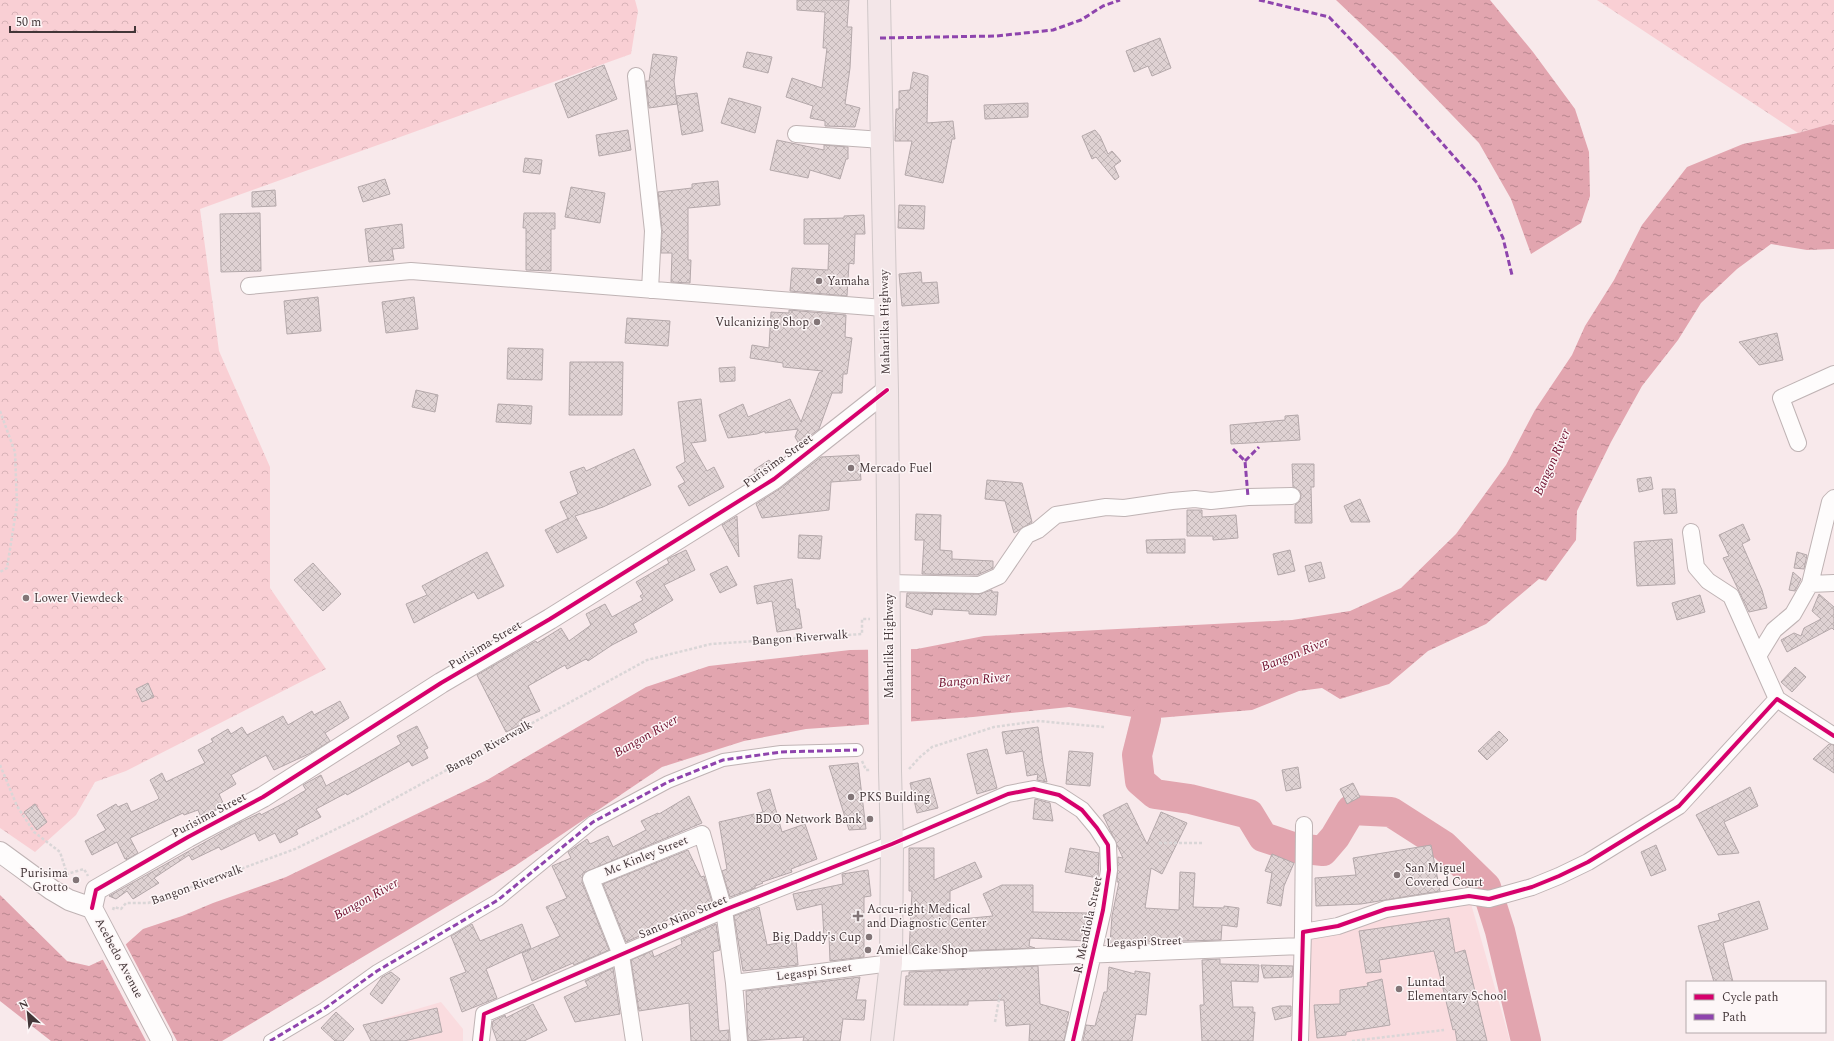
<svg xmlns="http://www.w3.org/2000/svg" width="1834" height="1041" font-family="Spectral,serif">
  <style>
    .built { fill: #fadcdf }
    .forest { fill: url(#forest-crowns) }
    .water { fill: url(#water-ripples) }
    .pier { fill: #f8e9eb }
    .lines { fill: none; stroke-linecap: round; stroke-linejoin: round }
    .river { stroke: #e2a5af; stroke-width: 30 }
    .building { fill: url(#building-cross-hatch); stroke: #b4a8aa }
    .pedestrian-casing { stroke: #bfb3b4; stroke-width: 14 }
    .minor-casing { stroke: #bfb3b4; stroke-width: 18 }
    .tertiary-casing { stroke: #bfb3b4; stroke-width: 22 }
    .trunk-casing { stroke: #d0c7c8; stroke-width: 24 }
    .path { stroke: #dad6d7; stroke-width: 2.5; stroke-dasharray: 3 2; stroke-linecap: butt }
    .pedestrian { stroke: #fefcfc; stroke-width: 12 }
    .minor { stroke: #fefcfc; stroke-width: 16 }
    .tertiary { stroke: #fefcfc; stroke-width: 20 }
    .trunk { stroke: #f3e6e8; stroke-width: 22 }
    .quiet { stroke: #8e44ad; stroke-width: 3; stroke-dasharray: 6 3; stroke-linecap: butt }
    .cycleway-casing { stroke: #fdf6f7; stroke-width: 6 }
    .cycleway { stroke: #d6006c; stroke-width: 4 }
    .poi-dot { fill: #827577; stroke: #fdf6f7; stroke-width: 1.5 }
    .labels { text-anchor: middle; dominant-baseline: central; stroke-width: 3; stroke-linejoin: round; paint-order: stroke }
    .poi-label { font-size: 12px; fill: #433638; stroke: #fdf6f7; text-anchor: start }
    .street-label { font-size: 12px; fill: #433638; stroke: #fdf6f7 }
    .water-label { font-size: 13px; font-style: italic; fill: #6d0c2b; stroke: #fdf6f7 }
  </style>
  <defs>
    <pattern id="forest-crowns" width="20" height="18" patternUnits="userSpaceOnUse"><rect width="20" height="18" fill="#f9cfd4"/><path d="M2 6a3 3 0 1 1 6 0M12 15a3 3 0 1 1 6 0" fill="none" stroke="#d7b2b7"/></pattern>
    <pattern id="water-ripples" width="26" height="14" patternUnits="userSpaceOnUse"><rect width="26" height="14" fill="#e2a5af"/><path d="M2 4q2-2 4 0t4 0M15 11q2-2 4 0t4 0" fill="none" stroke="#b9878f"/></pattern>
    <pattern id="building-cross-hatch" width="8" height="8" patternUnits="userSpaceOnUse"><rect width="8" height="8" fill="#dfd2d3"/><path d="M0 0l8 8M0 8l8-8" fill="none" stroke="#c1b5b6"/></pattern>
  </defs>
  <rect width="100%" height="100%" fill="#f8e9eb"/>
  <path class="built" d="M1470 900 1510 1041H1303L1305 936Z
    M441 1002 463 1029V1041H387L383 1019Z"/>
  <path class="forest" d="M0 0H635L638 11 631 54 200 209 219 351 270 467V588L326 669 126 771 95 782 76 815 35 852 0 828Z
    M1597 0H1834V125L1830 124 1798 133Z"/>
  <path class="water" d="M1336 0H1490L1533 52 1575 109 1589 152 1590 196 1581 223 1531 254 1511 199 1479 143 1395 56Z
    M1830 124 1834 125V249L1807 250 1771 244 1737 269 1701 303 1678 340 1642 386 1611 442 1577 511 1576 540 1546 581 1539 579 1486 624 1428 651 1389 684 1340 699 1322 688 1299 691 1252 710 1146 719 1069 707 973 717 806 729 744 741 662 767 515 866 222 1041H51L0 1001V895L67 961 89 966 115 954 143 929 182 916 213 903 286 877 487 780 646 687 709 666 850 650 917 649 984 636 1292 620 1350 611 1401 588 1456 534 1506 465 1535 410 1572 355 1585 326 1614 280 1642 225 1687 167 1743 144 1798 133Z"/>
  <path class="pier" d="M911 647V724L869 726 868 648Z
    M125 943 177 1041H146L102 958 114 953Z"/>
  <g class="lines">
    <path class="river" d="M1146 719 1137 755 1140 781 1155 794 1190 799 1249 814 1263 837 1296 848 1323 851 1335 837 1351 810 1391 812 1444 846 1486 887 1500 931 1526 1041"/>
  </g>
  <path class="building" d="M797 0H849L847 27H852L850 68 845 104 860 108 855 127 825 126V121L810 118 813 106 786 97 792 78 822 88 827 48H823L825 12 797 10Z
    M1160 38 1171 68 1152 76 1148 66 1134 72 1126 51Z
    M747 52 772 57 768 73 743 67Z
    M653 54 677 57 674 81 677 104 649 108 646 81H649Z
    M604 65 617 99 568 118 555 84Z
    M913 72 928 76 927 123 953 121 955 139H952L943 183 905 175 912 141H895L896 109H899V91L910 90Z
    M697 93 703 131 682 135 676 96Z
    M729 98 761 107 755 133 721 123Z
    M1028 103V117L985 119 984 105Z
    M628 130 631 150 599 156 596 135Z
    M1095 130 1100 136 1108 154 1112 151 1121 161 1114 166 1119 177 1115 180 1096 157 1092 159 1082 136Z
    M777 140 824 150V145L848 147V159H846L840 179 810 170 808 178 770 170Z
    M525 158 542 160 540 174 523 172Z
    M385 179 390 194 363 202 358 187Z
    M718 181 720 205 688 208V260H691L690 283 671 282 672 253H661L662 230 658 192 692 188V184Z
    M571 187 605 193 600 223 565 217Z
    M275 190 276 206 252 207V192Z
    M899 205 925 206 924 229 898 228Z
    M260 213 261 271 221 272 220 214Z
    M524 213H555V229H551V271L526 270V228H523Z
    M864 215 865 234H855L854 264 849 263 847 296 790 291 792 268 828 270 829 244H804V219L844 218V216Z
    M402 224 404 248 392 249 394 260 369 262 365 229Z
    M921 272 922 283 937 282 939 303 902 306 899 274Z
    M318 297 321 331 287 334 284 301Z
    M414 297 418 329 386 333 382 302Z
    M789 310 846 315 845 337 852 338 847 374H843L842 393H832L819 429 799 444 795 437 798 429 765 433V431L757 434 728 438 719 415 743 404 748 417 790 399 801 422 819 373 823 371 783 367V363L750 358 752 345 769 348 771 312 789 313Z
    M627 318 670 321 668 346 625 343Z
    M1777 333 1783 360 1759 365 1739 342Z
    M508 348 543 349 542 380 507 379Z
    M570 362H623L622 415H569Z
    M735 367V381L720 382 719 368Z
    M416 390 438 395 435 412 412 407Z
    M701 399 706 441 691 443 707 471 714 467 724 487 689 506 678 486 685 482 676 467 685 462 678 402Z
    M498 404 532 406 531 424 496 422Z
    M1298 415 1300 440 1231 444 1230 425 1285 420V416Z
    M634 449 651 485 603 507 575 516 587 538 557 553 545 530 569 518 568 519 560 502 578 494 570 472 584 467 586 471Z
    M859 455 861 480 831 482 829 510 762 518 756 504 781 488 821 457Z
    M769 460 773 465 747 482 745 479 756 473 754 470Z
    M1292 464H1314V487H1311L1312 523H1295V505L1300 501 1301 495 1300 491 1293 487Z
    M1651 477 1653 489 1639 492 1637 479Z
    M987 480 1022 483 1032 522 1014 533 1005 501 985 499Z
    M1662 489H1675L1677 513 1664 514Z
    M1360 499 1370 522H1351L1344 506Z
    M1187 510H1202V517L1236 515 1238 538 1213 540V536H1187Z
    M916 514 941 515 940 550 952 551V559L993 561V568L977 575 922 574 924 540H915Z
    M737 516 739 557 722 525Z
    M1743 524 1750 540 1742 544 1762 590 1767 608 1749 612 1723 558 1729 556 1719 535Z
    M799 535 822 536 820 559 798 558Z
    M1185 539V553H1147L1146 540Z
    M1672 539 1675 584 1637 586 1634 542Z
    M686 550 695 570 664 585 673 600 633 624 637 632 612 645 588 661 586 659 567 669 565 665 528 686 540 711 521 719 523 724 506 732 477 675 536 641 537 643 561 628 569 641 591 625 586 614 605 604 612 617 643 600 640 596 643 594 636 582 669 563 667 559Z
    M1290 550 1295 571 1278 575 1273 554Z
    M487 552 504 586 478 599 474 592 414 623 406 604 427 595 422 586Z
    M1797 552 1807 555 1804 569 1794 568Z
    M1321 562 1325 578 1309 582 1305 566Z
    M313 563 341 594 323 611 294 580Z
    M727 566 737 585 720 593 710 574Z
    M1793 572 1801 579 1795 591 1789 590Z
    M792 579 796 609H799L802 628 777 632 772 601 757 604 754 586Z
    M992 590V592H998L996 615 969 614V611L933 609 932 615 906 607 907 593 979 594Z
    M1819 594 1834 607V630L1832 628 1787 652 1781 640 1794 633 1801 636 1804 628 1821 619 1812 611Z
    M1700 595 1705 612 1677 620 1672 603Z
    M1795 667 1806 677 1792 692 1781 682Z
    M148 683 154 697 142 702 136 689Z
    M340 701 349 718 325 733 330 741 313 752 274 770 266 755 231 775 236 784 219 794 224 805 201 817 198 810 184 815 183 813 130 838 138 853 126 860 127 858 125 859 117 842 92 855 85 841 106 830 97 815 116 804 118 807 127 803 131 812 157 800 159 798 150 780 162 773 166 782 205 763 198 750 213 742 211 739 228 729 231 734 242 727 247 735 283 716 288 725 312 711 314 715Z
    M417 726 428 748 424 750 428 758 412 766 409 761 347 795 346 793 316 809 321 817 296 830 298 834 280 843 275 833 259 841 255 833 221 850 219 847 192 860 189 855 154 878 159 883 133 899 127 891 116 899 109 896 239 823 260 813 261 815 286 802 306 790 303 785 321 775 326 786 357 769 401 744 397 736Z
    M1038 727 1043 763 1047 782 1037 780 1038 774 1027 776 1023 751 1006 754 1002 732Z
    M1499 731 1508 740 1487 760 1478 751Z
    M1829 744 1834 745V773L1813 759Z
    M987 749 997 788 977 794 967 754Z
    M1069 751 1093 753 1090 786 1066 784Z
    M858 763 866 829 849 830 829 766Z
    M1298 767 1301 788 1286 791 1282 770Z
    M930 778 938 808 917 813 910 783Z
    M1353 783 1360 797 1347 804 1340 789Z
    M1750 787 1758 806 1724 822 1739 853 1718 855 1696 815Z
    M770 789 782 832 805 824 817 859 791 869 792 872 762 882 763 883 755 886V888L730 897 722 871 727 869 719 822 763 812 757 793Z
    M689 796 702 823 583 873 582 882 609 950 574 965 573 963 532 981 522 953 560 936 546 907 567 898 552 866 571 858 568 852 587 839 590 844 608 836 613 847 646 830 641 821 658 813 659 814Z
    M1035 799 1050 803 1053 821 1033 819Z
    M1127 803 1147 844 1161 812 1187 823 1162 874 1151 868 1145 908 1179 910 1180 872 1195 873 1193 907 1224 908V906L1239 908 1237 927 1222 925 1221 940 1110 943 1112 916 1119 882H1117L1118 857 1123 858 1103 815Z
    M35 804 47 822 37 830 24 812Z
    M1431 845 1440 891 1361 904 1316 906 1315 878 1356 875 1353 858Z
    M1656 845 1666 870 1651 876 1641 852Z
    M909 848H934V880L975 862 982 877 950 891V920L993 916 983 894 1002 885H1033V912L1088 913 1086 941 1030 938 1029 946 1035 948 909 953 912 891H909Z
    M1070 848 1099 853 1098 878 1065 872Z
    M688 850 701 877 704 876 713 905 677 920V915L645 932 646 933 626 942 603 884Z
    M1272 854 1294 863 1284 886 1281 906 1267 903 1272 873 1265 871Z
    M868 870 871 896 864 897V957L830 961 829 936 824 937 822 904 797 910 793 894 843 884 842 874Z
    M1759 901 1768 929 1723 943 1733 982H1714L1698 926 1720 920 1718 914Z
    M759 907 767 945 796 940 798 965 743 971 734 916Z
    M1449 918 1455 953 1465 950 1487 1041H1457L1455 1029 1453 1030 1434 951 1379 960 1381 972 1366 973 1359 931Z
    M472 924 480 941 522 924 531 948 486 969 497 998 462 1012 450 978 466 972 451 936Z
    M716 924 720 950 713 952 719 1031 729 1030V1041H691L689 1003 639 1011 631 960 652 951 654 957 682 944 681 939Z
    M1220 959V964L1259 965 1258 982 1231 981 1233 1007H1253V1013L1255 1012 1253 1041H1202L1200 1005H1204L1202 960Z
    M1261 965 1293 966 1292 977 1264 978Z
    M1038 966 1040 1004 1069 1012 1066 1022H1068L1064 1041H1029L1030 1024 1006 1026 1004 1000 968 1001V1005H904L906 976H909V972Z
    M1109 967 1135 974V971L1150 973 1146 1015 1136 1014 1132 1041H1083L1086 1025 1095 1026 1104 992H1107Z
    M613 968 620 1014 575 1022 564 997 588 986 585 981Z
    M391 972 400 979 382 1004 370 994 382 977Z
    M860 977 856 1000H866L864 1020 843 1019 840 1041H803L804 1037 748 1041 746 991Z
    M1382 979 1390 1025 1346 1032V1035L1317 1038 1314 1005 1340 1004V990L1368 986 1367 983Z
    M533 1004 547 1030 524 1041H497L492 1027 493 1021 505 1015 506 1018Z
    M1280 1006H1291V1016L1275 1020 1272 1008Z
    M437 1008 442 1032 404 1041H371L363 1025Z
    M336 1012 354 1029 343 1041H335L321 1028Z"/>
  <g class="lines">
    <defs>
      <path id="pedestrian" d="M270 1041 324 1009 377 971 498 900 593 822 668 782 723 760 781 752 857 750"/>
      <path id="minor" d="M636 76 653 231 650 290
        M796 134 882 140
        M249 286 411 271 884 308
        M1798 443 1781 398 1834 374
        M1691 532 1696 567 1708 581 1731 596 1777 699
        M889 583 979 585 999 576 1027 535 1038 530 1056 515 1106 507 1124 508 1172 501 1195 499 1211 501 1248 497 1292 496
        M1810 584 1834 583
        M1758 656 1774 630 1793 614 1810 584 1830 502 1834 498
        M1303 932 1304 825
        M734 983 891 963 1302 946
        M481 1041 484 1014 724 910 892 844 1008 794 1034 789 1059 795 1082 810 1097 828 1108 845 1109 870 1103 910 1073 1041
        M634 1041 621 955 591 879 702 834 724 910 734 983 739 1041
        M1300 1041 1303 932 1338 926 1386 909 1469 896 1489 899 1532 887 1559 876 1588 862 1679 806 1777 699 1834 736"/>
      <path id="tertiary" d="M0 852 52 890 69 900 92 908 162 1041
        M92 908 96 890 188 837 263 797 441 683 550 619 774 479 887 390"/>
      <path id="trunk" d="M879 0 887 390 890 771 892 844 891 963 882 1041"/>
    </defs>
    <use href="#pedestrian" class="pedestrian-casing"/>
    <use href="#minor" class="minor-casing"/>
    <use href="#tertiary" class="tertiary-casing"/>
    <use href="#trunk" class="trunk-casing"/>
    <path class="path" d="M0 411 15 452 17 505 7 568 0 572
      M862 761 866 770H871
      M0 765 17 806 34 832 60 852 67 874 84 869 88 876
      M909 769 920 757 932 747 994 727 1038 721 1104 727
      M1159 843H1204
      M113 910 114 907 121 909 126 903H148L295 849 361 817 647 660 711 644 862 634V619H870
      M995 1022 1000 994
      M1352 1041 1444 1030"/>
    <use href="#pedestrian" class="pedestrian"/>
    <use href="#minor" class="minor"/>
    <use href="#tertiary" class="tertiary"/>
    <use href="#trunk" class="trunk"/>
    <path class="quiet" d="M1259 0 1329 17 1353 42 1478 184 1503 238 1512 275
      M880 38 996 36 1053 30 1081 20 1103 6 1120 0
      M1233 449 1245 461 1248 497
      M1245 461 1259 447
      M270 1041 324 1009 377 971 498 900 593 822 668 782 723 760 781 752 857 750"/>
    <defs>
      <path id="cycleway" d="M92 908 96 890 188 837 263 797 441 683 550 619 774 479 887 390
        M481 1041 484 1014 724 910 892 844 1008 794 1034 789 1059 795 1082 810 1097 828 1108 845 1109 870 1103 910 1073 1041
        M1300 1041 1303 932 1338 926 1386 909 1469 896 1489 899 1532 887 1559 876 1588 862 1679 806 1777 699 1834 736"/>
    </defs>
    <use href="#cycleway" class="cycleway-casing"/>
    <use href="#cycleway" class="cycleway"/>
  </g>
  <g class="poi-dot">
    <circle cx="819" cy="281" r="4"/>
    <circle cx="817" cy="322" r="4"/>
    <circle cx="851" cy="468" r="4"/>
    <circle cx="26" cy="598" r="4"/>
    <circle cx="851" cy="797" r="4"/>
    <circle cx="870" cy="819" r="4"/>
    <circle cx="1397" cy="875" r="4"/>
    <circle cx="76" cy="880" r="4"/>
    <path d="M856 910h4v4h4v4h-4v4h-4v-4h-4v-4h4z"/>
    <circle cx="869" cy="937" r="4"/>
    <circle cx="868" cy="950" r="4"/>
    <circle cx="1399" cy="989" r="4"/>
  </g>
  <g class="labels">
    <g class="poi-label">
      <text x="827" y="281">Yamaha</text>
      <text x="809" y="322" text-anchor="end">Vulcanizing Shop</text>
      <text x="859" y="468">Mercado Fuel</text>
      <text x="34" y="598">Lower Viewdeck</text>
      <text x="859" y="797">PKS Building</text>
      <text x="862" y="819" text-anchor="end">BDO Network Bank</text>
      <text x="1405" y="868">San Miguel<tspan x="1405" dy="14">Covered Court</tspan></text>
      <text x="68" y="873" text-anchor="end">Purisima<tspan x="68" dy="14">Grotto</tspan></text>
      <text x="867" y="909">Accu-right Medical<tspan x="867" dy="14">and Diagnostic Center</tspan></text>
      <text x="861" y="937" text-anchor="end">Big Daddy's Cup</text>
      <text x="876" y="950">Amiel Cake Shop</text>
      <text x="1407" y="982">Luntad<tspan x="1407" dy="14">Elementary School</tspan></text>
    </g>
    <g class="street-label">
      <text transform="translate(885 322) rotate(-91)">Maharlika Highway</text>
      <text transform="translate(778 461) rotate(-36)">Purisima Street</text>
      <text transform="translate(800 638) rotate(-4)">Bangon Riverwalk</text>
      <text transform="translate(485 645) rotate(-31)">Purisima Street</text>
      <text transform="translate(889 646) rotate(-90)">Maharlika Highway</text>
      <text transform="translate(489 747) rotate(-29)">Bangon Riverwalk</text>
      <text transform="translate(209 815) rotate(-28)">Purisima Street</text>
      <text transform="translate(646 856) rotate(-22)">Mc Kinley Street</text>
      <text transform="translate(197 885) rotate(-20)">Bangon Riverwalk</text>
      <text transform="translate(683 917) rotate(-23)">Santo Niño Street</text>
      <text transform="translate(1088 925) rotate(-78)">R. Mendiola Street</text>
      <text transform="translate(1144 942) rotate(-2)">Legaspi Street</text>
      <text transform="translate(119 958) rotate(62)">Acebedo Avenue</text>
      <text transform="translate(814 972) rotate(-7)">Legaspi Street</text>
    </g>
    <g class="water-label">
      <text transform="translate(1552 462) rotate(-66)">Bangon River</text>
      <text transform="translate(1295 654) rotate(-22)">Bangon River</text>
      <text transform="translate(974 680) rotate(-5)">Bangon River</text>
      <text transform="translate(646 736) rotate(-30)">Bangon River</text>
      <text transform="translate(366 899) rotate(-29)">Bangon River</text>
    </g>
  </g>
  <rect x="1686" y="981" width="140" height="52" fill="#fdf6f7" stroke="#b3a9ab"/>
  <rect x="1694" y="994" width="20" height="6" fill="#d6006c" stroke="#b3a9ab"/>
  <text x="1722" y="1001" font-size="12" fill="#433638">Cycle path</text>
  <rect x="1694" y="1014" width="20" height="6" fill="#8e44ad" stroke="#b3a9ab"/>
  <text x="1722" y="1021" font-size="12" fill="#433638">Path</text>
  <g transform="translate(28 1013) rotate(333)" stroke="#fdf6f7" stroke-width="3" paint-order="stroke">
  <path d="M0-3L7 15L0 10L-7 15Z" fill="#433638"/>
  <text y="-6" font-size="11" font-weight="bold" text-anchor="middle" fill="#433638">N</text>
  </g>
  <path d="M10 26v6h125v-6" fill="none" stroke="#433638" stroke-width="2"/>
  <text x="16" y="26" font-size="12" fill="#433638" stroke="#fdf6f7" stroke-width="3" paint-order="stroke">50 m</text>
</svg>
